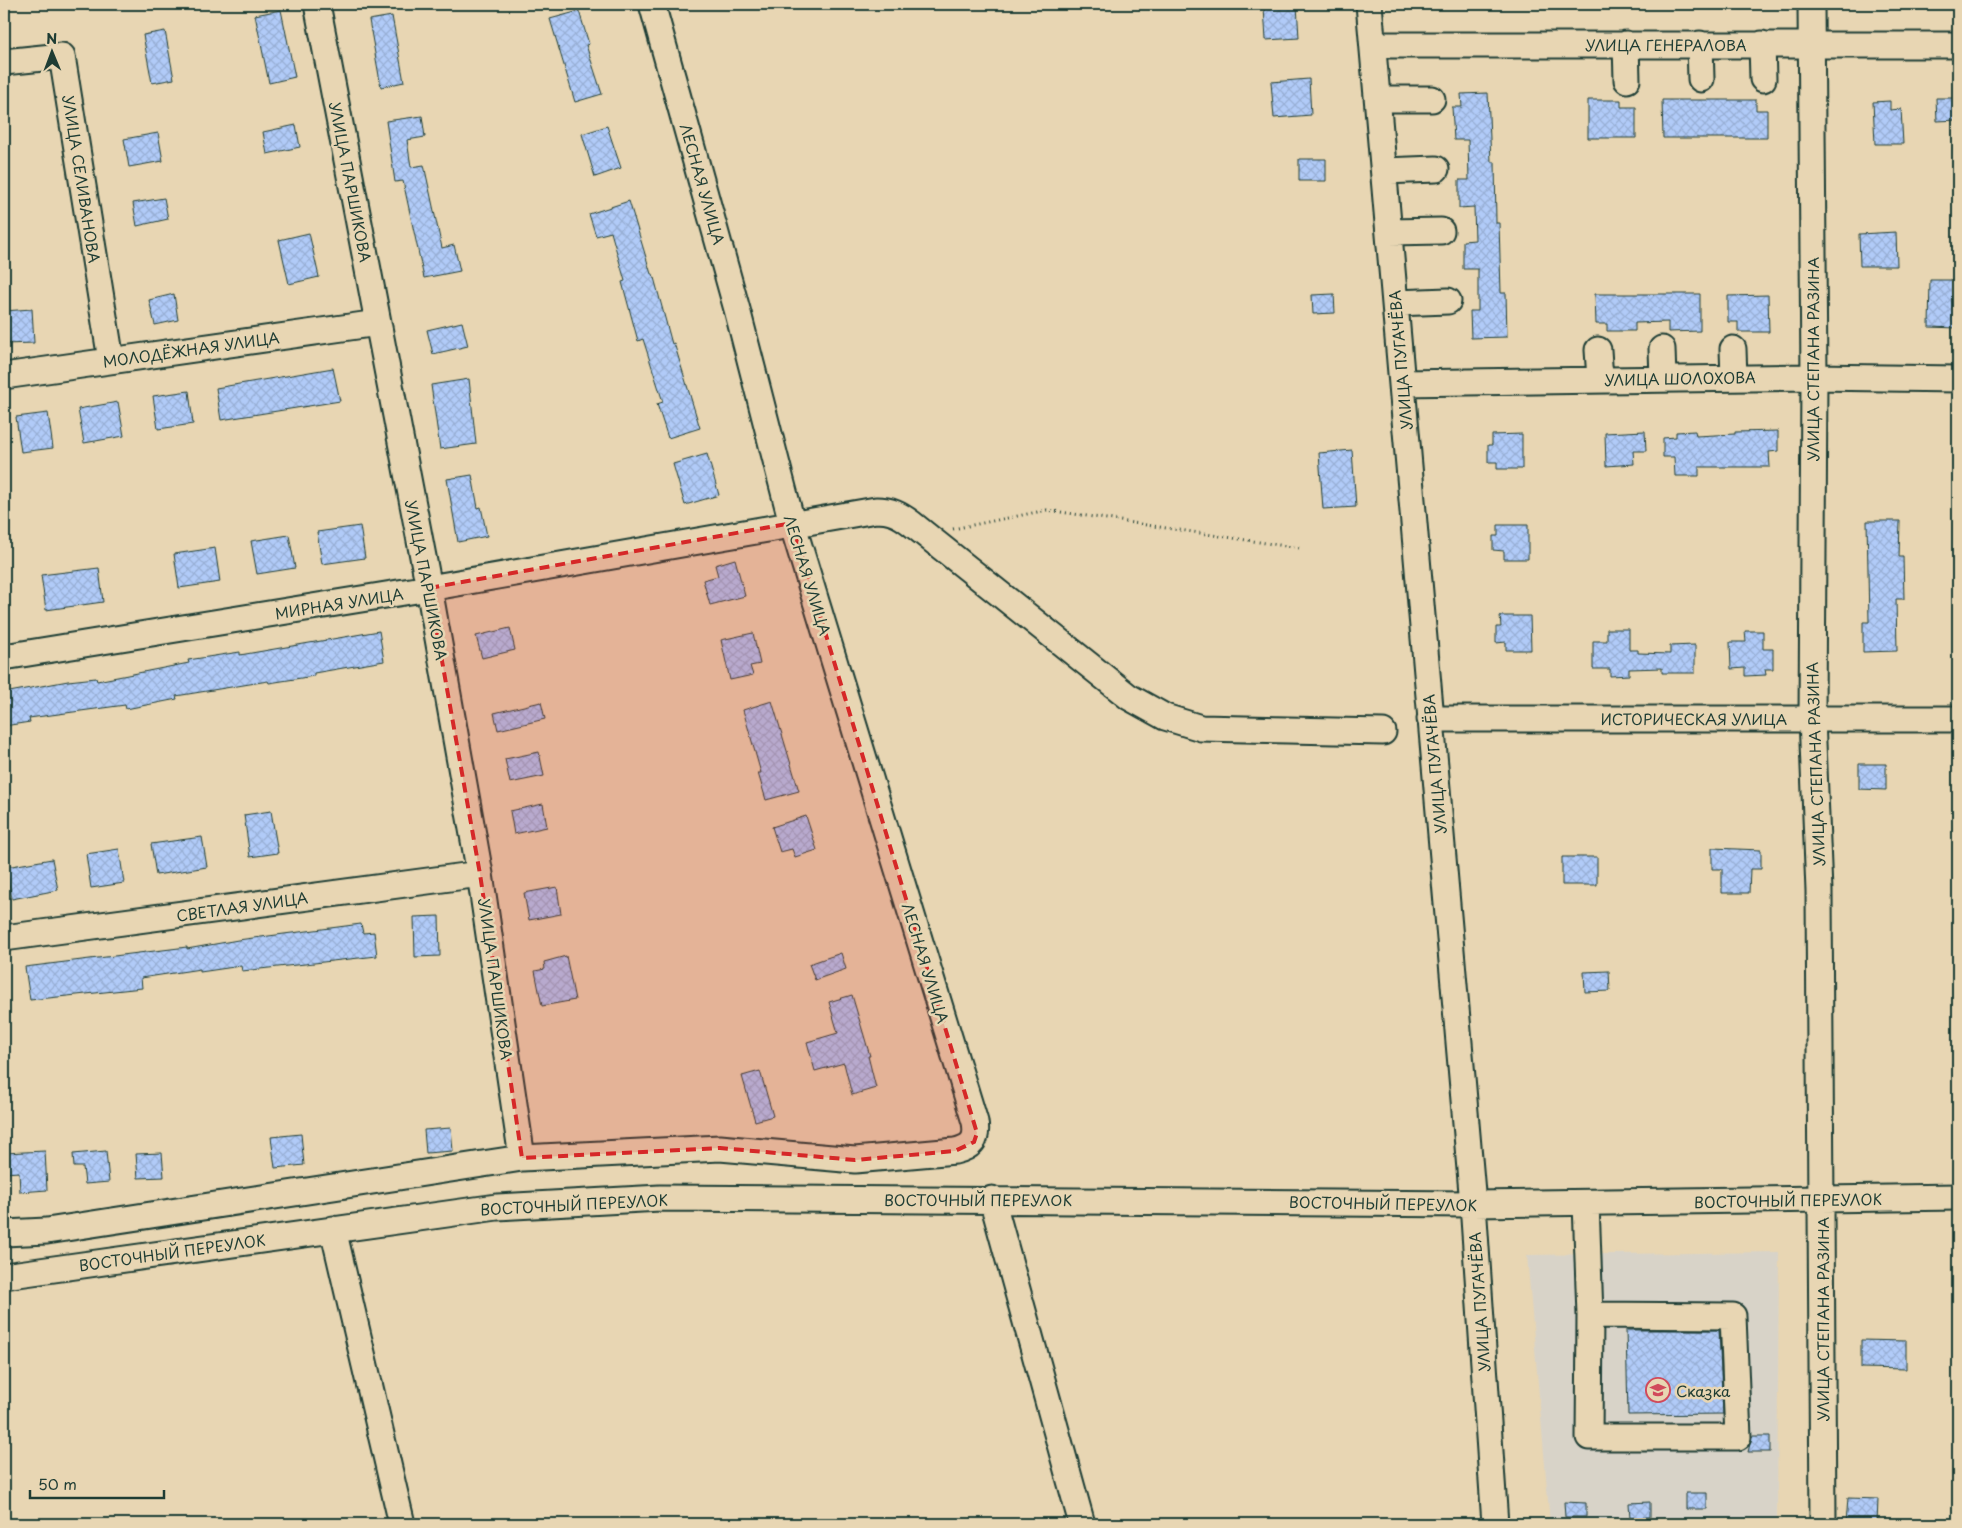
<svg xmlns="http://www.w3.org/2000/svg" width="1962" height="1528" font-family="'Playpen Sans',sans-serif">
  <style>
    .built { fill: #d8d3c8 }
    .building { fill: url(#building-cross-hatch); stroke: #1f3d34 }
    .lines { fill: none; stroke-linecap: round; stroke-linejoin: round }
    .minor-casing { stroke: #1f3d34; stroke-width: 29 }
    .path { stroke: #1f3d34; stroke-width: 3; stroke-dasharray: 1 4; stroke-linecap: butt }
    .minor { stroke: #e8d6b3; stroke-width: 25 }
    .marked { fill: #d62828; fill-opacity: 0.2; stroke: #d62828; stroke-width: 4; stroke-dasharray: 10 6; stroke-linejoin: round }
    .labels { text-anchor: middle; dominant-baseline: central; stroke-width: 5; stroke-linejoin: round; paint-order: stroke }
    .street-label { font-size: 15px; fill: #1f3d34; stroke: #e8d6b3 }
    .poi-label { font-size: 15px; fill: #1f3d34; stroke: #e8d6b3; text-anchor: start }
  </style>
  <defs>
    <pattern id="building-cross-hatch" width="8" height="8" patternUnits="userSpaceOnUse" patternTransform="scale(1.25)"><rect width="8" height="8" fill="#b1cbf8"/><path d="M0 0l8 8M0 8l8-8" fill="none" stroke="#98afd5"/></pattern>
  </defs>
  <rect width="100%" height="100%" fill="#e8d6b3"/>
  <filter id="ink" filterUnits="userSpaceOnUse"><feTurbulence type="fractalNoise" baseFrequency=".02" numOctaves="2"/><feDisplacementMap in="SourceGraphic" scale="10" xChannelSelector="R" yChannelSelector="G"/><feConvolveMatrix kernelMatrix="1 2 1 2 8 2 1 2 1" color-interpolation-filters="sRGB"/></filter>
  <g filter="url(#ink)">
    <path class="built" d="M1779 1252 1777 1524H1550L1527 1255Z"/>
    <path class="building" d="M1297 5 1299 38 1266 40 1264 7Z
      M281 10 295 77 269 83 255 15Z
      M579 11 589 44 586 45 602 94 575 102 550 19Z
      M392 16 404 82 381 87 369 20Z
      M165 31 174 79 152 83 143 35Z
      M1309 79 1311 115 1274 118 1271 82Z
      M1488 93 1491 162H1495L1496 223H1499L1501 293H1506L1507 337 1471 338 1470 311H1478V269H1463V241L1475 240 1474 207 1459 208V180H1469L1468 140H1454L1452 107H1462L1461 94Z
      M1936 98H1958V120L1937 121Z
      M1588 100H1621V107H1636V138H1588Z
      M1662 100H1756V110H1767V138H1663Z
      M1890 101V110L1901 109 1903 144H1875L1873 102Z
      M422 116 425 137 407 140 411 167 424 165 442 248 454 245 460 271 424 278 403 181 395 182 386 121Z
      M296 125 300 147 267 154 263 132Z
      M607 126 621 168 595 177 582 134Z
      M158 133 163 161 129 167 124 139Z
      M1299 159H1326V181H1299Z
      M164 198 168 219 137 226 133 203Z
      M629 201 651 274H653L672 344 674 343 700 428 668 438 657 404 663 402 643 339 638 341 622 282 625 281 611 232 596 236 589 214Z
      M1896 232 1897 266H1860L1859 234Z
      M309 233 319 277 289 284 279 240Z
      M1930 280H1958V328L1929 327Z
      M174 294 178 320 155 325 149 300Z
      M1334 294 1335 313 1313 314 1312 295Z
      M1595 294H1700V331L1668 332V322L1635 323V331H1607V324H1596Z
      M1768 295 1769 332H1738V322H1728V296Z
      M32 309 34 343 4 344V311Z
      M462 322 468 346 433 354 427 330Z
      M333 368 340 401 221 420 216 388Z
      M469 379 476 444 440 449 431 385Z
      M189 391 193 424 158 429 153 396Z
      M118 402 124 436 84 443 78 409Z
      M48 413 53 448 21 452 16 417Z
      M1645 431 1646 451H1633L1634 464 1606 466 1605 433Z
      M1695 431 1696 436 1735 434V432L1778 431V451L1769 452 1770 467H1699V476H1675L1674 457H1663V438L1676 437V432Z
      M1522 434V469H1497V462H1488V445H1492V435Z
      M1352 450 1356 507 1323 509 1319 453Z
      M707 454 719 495 685 505 673 464Z
      M472 475 478 508 481 507 487 536 458 542 447 479Z
      M1867 521H1900L1899 557H1903L1904 599H1896L1897 651 1863 652V622H1869Z
      M1498 525H1528V559H1504V551L1493 550V536H1498Z
      M360 526 365 558 322 564 317 532Z
      M289 535 295 568 257 574 251 541Z
      M215 548 220 582 179 588 174 554Z
      M735 559 745 596 710 605 703 580 718 576 715 565Z
      M99 568 103 602 46 610 41 575Z
      M1500 616H1530L1531 650H1506V642L1496 643V627H1501Z
      M510 628 515 650 482 658 476 636Z
      M1607 629H1629V650H1638V653L1670 654V646L1695 645V673H1662V668L1629 669V675L1610 676V669H1593V641H1607Z
      M379 631 384 661 314 673V676L269 683 268 681 176 696 177 699 126 709 125 705 29 718 30 722 4 726V693L68 681 96 678 97 681 189 663 188 660 240 652V655Z
      M1745 631H1763V649H1773V669H1765L1766 675 1745 676V668L1731 669 1730 642H1746Z
      M753 633 760 664 750 666 753 675 730 680 721 640Z
      M772 701 799 791 766 800 758 773H761L743 710Z
      M541 702 545 719 498 730 494 713Z
      M539 752 544 776 510 783 505 759Z
      M1859 764H1886V790L1859 789Z
      M543 804 547 827 514 834 510 811Z
      M271 811 278 853 250 857 244 815Z
      M806 816 817 850 795 857 792 849 780 852 772 827Z
      M202 837 207 867 156 875 151 844Z
      M1712 848 1761 850V869H1750L1749 893H1722V869H1712Z
      M119 849 124 883 91 888 86 854Z
      M1562 857H1597V885H1562Z
      M52 859 58 890 12 899 6 867Z
      M557 887 561 914 529 920 524 893Z
      M439 916 440 956 415 957 414 917Z
      M361 924 363 933 374 932 377 956 242 971 241 966 200 972V969L141 978 142 988 30 1000 25 967 187 947V949L238 940Z
      M841 953 846 969 815 980 809 964Z
      M566 956 575 1000 542 1006 535 971 545 969 544 962Z
      M1609 971 1610 991 1585 992 1584 972Z
      M852 995 870 1056H868L876 1088 852 1095 844 1063 815 1071 807 1042 838 1033 829 1002Z
      M760 1071 773 1116 755 1121 742 1076Z
      M451 1128 453 1151 426 1153 424 1130Z
      M301 1134 304 1165 275 1168 271 1137Z
      M45 1151 47 1190 20 1192 19 1172 4 1173V1153Z
      M106 1151 109 1182 85 1184 83 1167H74L73 1154Z
      M162 1153 164 1177 138 1178 136 1154Z
      M1626 1330H1719L1723 1414 1628 1415Z
      M1861 1340 1906 1341V1369L1861 1368Z
      M1752 1436H1770V1452H1748Z
      M1686 1493H1707V1509H1686Z
      M1848 1498 1878 1499 1877 1524H1846Z
      M1564 1502 1586 1503V1517H1565Z
      M1650 1502V1517L1630 1518 1629 1503Z"/>
    <g class="lines">
      <defs>
        <path id="minor" d="M317 4 429 588 480 874 522 1158
          M1369 4 1473 1204 1495 1524
          M1811 4 1814 377 1812 718 1819 891 1823 1524
          M1626 44 1627 80
          M1700 44 1701 79
          M1762 44 1763 79
          M1373 45H1958
          M4 62 62 56 111 360
          M1378 99H1432
          M1384 171 1436 169
          M1390 232 1441 231
          M1395 303 1448 301
          M1662 349 1663 378
          M1733 349 1734 378
          M1598 350 1600 379
          M4 376 378 323
          M1402 383 1814 377 1958 379
          M4 657 429 588 876 510C891 510 899 514 911 523L1129 697 1165 717 1201 728 1383 732
          M1430 719H1958
          M4 938 480 874
          M992 1199 1082 1524
          M1586 1203 1590 1315 1589 1437H1738L1733 1316 1590 1315
          M333 1229 402 1524
          M4 1233 47 1231 522 1158 720 1148 855 1160 955 1151C972 1147 978 1140 975 1122L792 523 738 313 652 4
          M4 1276 497 1207 660 1198 1473 1204 1958 1197"/>
      </defs>
      <use href="#minor" class="minor-casing"/>
      <path class="path" d="M953 529 1047 510 1299 548"/>
      <use href="#minor" class="minor"/>
    </g>
  </g>
  <path class="marked" d="M792 523 977 1133 974 1142 955 1151 855 1160 720 1148 522 1158 480 874 429 588Z"/>
  <defs>
    <symbol id="school-ring" viewBox="-11 -11 22 22"><circle r="9.5" fill="#e8d6b3" stroke="#d1495b" stroke-width="1.5"/><path d="M0-5L7-2L0 1L-7-2ZM-4 1L0 2.5L4 1V4Q0 6-4 4Z" fill="#d1495b"/></symbol>
  </defs>
  <g fill-rule="evenodd">
    <use href="#school-ring" x="1644" y="1376" width="28" height="28"/>
  </g>
  <g class="labels">
    <g class="street-label">
      <text x="1666" y="44">УЛИЦА ГЕНЕРАЛОВА</text>
      <text transform="translate(82 179) rotate(81)">УЛИЦА СЕЛИВАНОВА</text>
      <text transform="translate(351 182) rotate(79)">УЛИЦА ПАРШИКОВА</text>
      <text transform="translate(703 184) rotate(74)">ЛЕСНАЯ УЛИЦА</text>
      <text transform="translate(191 349) rotate(-8)">МОЛОДЁЖНАЯ УЛИЦА</text>
      <text transform="translate(1812 359) rotate(-90)">УЛИЦА СТЕПАНА РАЗИНА</text>
      <text transform="translate(1400 360) rotate(-95)">УЛИЦА ПУГАЧЁВА</text>
      <text transform="translate(1680 378) rotate(-1)">УЛИЦА ШОЛОХОВА</text>
      <text transform="translate(808 575) rotate(73)">ЛЕСНАЯ УЛИЦА</text>
      <text transform="translate(427 580) rotate(79)">УЛИЦА ПАРШИКОВА</text>
      <text transform="translate(339 603) rotate(-9)">МИРНАЯ УЛИЦА</text>
      <text x="1694" y="718">ИСТОРИЧЕСКАЯ УЛИЦА</text>
      <text transform="translate(1434 764) rotate(-95)">УЛИЦА ПУГАЧЁВА</text>
      <text transform="translate(1815 764) rotate(-92)">УЛИЦА СТЕПАНА РАЗИНА</text>
      <text transform="translate(242 906) rotate(-8)">СВЕТЛАЯ УЛИЦА</text>
      <text transform="translate(926 963) rotate(73)">ЛЕСНАЯ УЛИЦА</text>
      <text transform="translate(496 979) rotate(82)">УЛИЦА ПАРШИКОВА</text>
      <text x="978" y="1199">ВОСТОЧНЫЙ ПЕРЕУЛОК</text>
      <text transform="translate(1788 1200) rotate(-1)">ВОСТОЧНЫЙ ПЕРЕУЛОК</text>
      <text transform="translate(1383 1203) rotate(1)">ВОСТОЧНЫЙ ПЕРЕУЛОК</text>
      <text transform="translate(574 1204) rotate(-3)">ВОСТОЧНЫЙ ПЕРЕУЛОК</text>
      <text transform="translate(172 1252) rotate(-8)">ВОСТОЧНЫЙ ПЕРЕУЛОК</text>
      <text transform="translate(1479 1302) rotate(-94)">УЛИЦА ПУГАЧЁВА</text>
      <text transform="translate(1822 1319) rotate(-90)">УЛИЦА СТЕПАНА РАЗИНА</text>
    </g>
    <g class="poi-label">
      <text x="1676" y="1390">Сказка</text>
    </g>
  </g>
  <rect width="1962" height="1528" fill="none" stroke="#e8d6b3" stroke-width="20"/>
  <rect x="10" y="10" width="1942" height="1508" fill="none" stroke="#1f3d34" stroke-width="2" filter="url(#ink)"/>
  <g transform="translate(52 52) rotate(359)" stroke="#e8d6b3" stroke-width="4" paint-order="stroke">
  <path d="M0-4L9 19L0 12L-9 19Z" fill="#1f3d34"/>
  <text y="-8" font-size="14" font-weight="bold" text-anchor="middle" fill="#1f3d34">N</text>
  </g>
  <path d="M30 1490v8h134v-8" fill="none" stroke="#1f3d34" stroke-width="2.5"/>
  <text x="38" y="1490" font-size="15" fill="#1f3d34" stroke="#e8d6b3" stroke-width="4" paint-order="stroke">50 m</text>
</svg>
